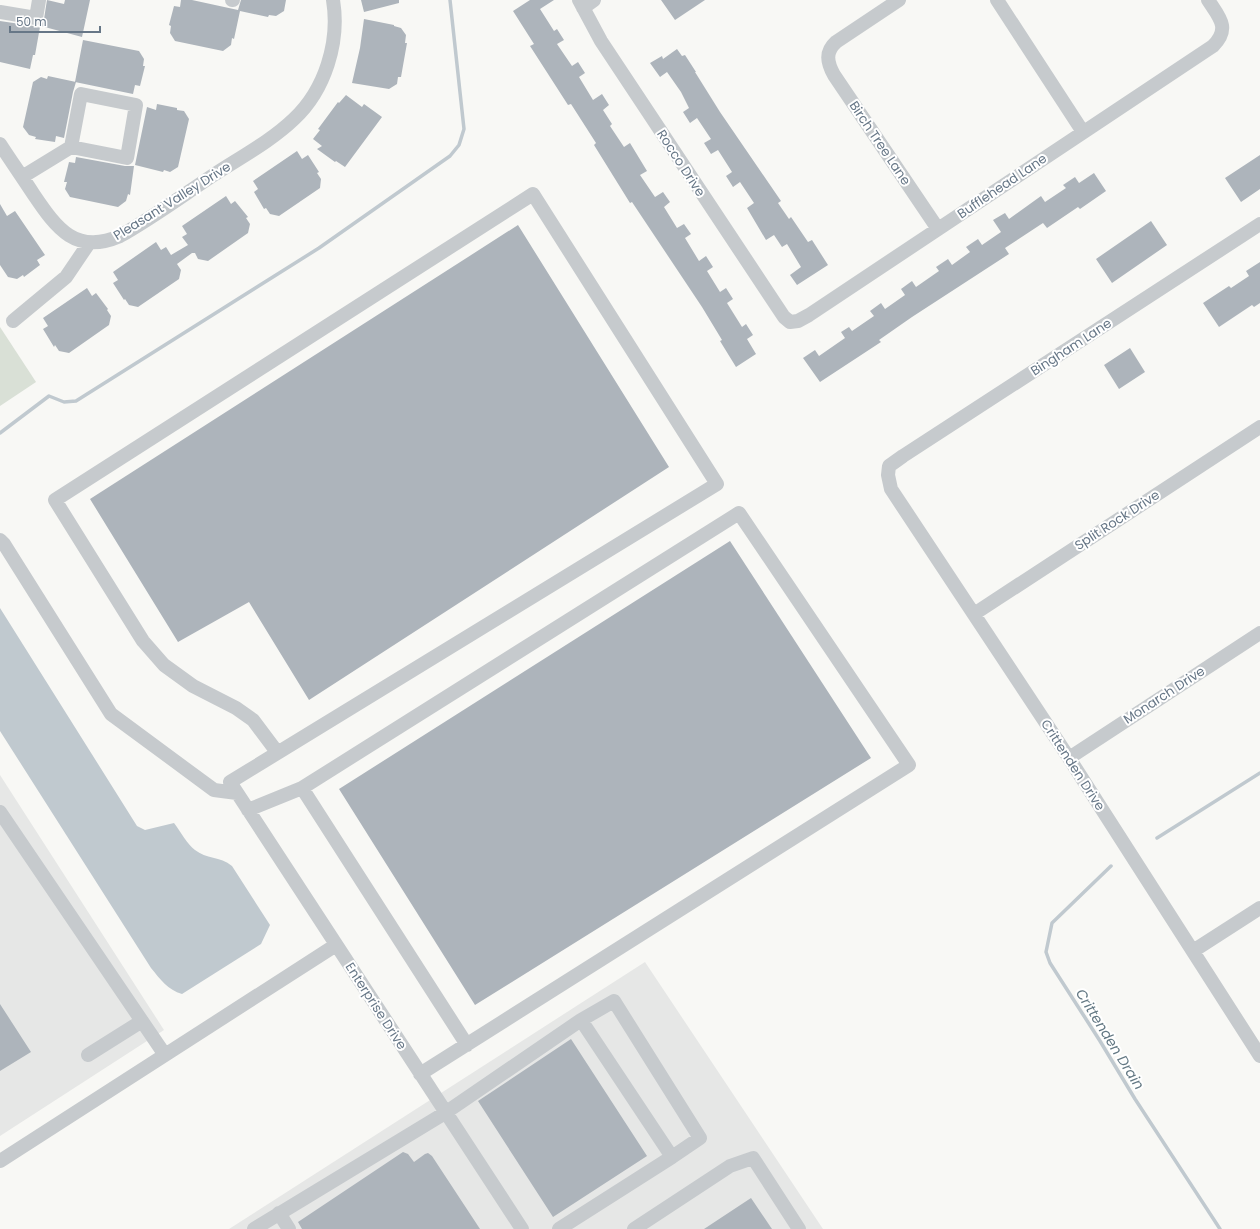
<svg xmlns="http://www.w3.org/2000/svg" width="1260" height="1229" font-family="Poppins,sans-serif">
  <style>
    .built { fill: #e6e7e6 }
    .green { fill: #d9e0d6 }
    .water { fill: #c0c9cf }
    .lines { fill: none; stroke-linecap: round; stroke-linejoin: round }
    .stream { stroke: #c0c9cf; stroke-width: 3.5 }
    .building { fill: #adb4bb }
    .minor { stroke: #c6cacd; stroke-width: 14 }
    .labels { text-anchor: middle; dominant-baseline: central; stroke-width: 4; stroke-linejoin: round; paint-order: stroke }
    .street-label { font-size: 13px; fill: #677787; stroke: #fff }
    .water-label { font-size: 14px; font-style: italic; fill: #637883; stroke: #fff }
  </style>
  <rect width="100%" height="100%" fill="#f8f8f5"/>
  <path class="built" d="M0 775 164 1030 0 1136Z
    M645 962 823 1229H229Z"/>
  <path class="green" d="M0 327 36 382 0 406Z"/>
  <path class="water" d="M0 608 137 826 145 830 174 823C181 832 187 844 195 850 206 859 220 856 232 866L270 925 261 944 182 994C168 990 160 979 151 968L0 731Z"/>
  <g class="lines">
    <path class="stream" d="M0 433 49 396 64 402 76 401 319 248 450 156 459 145 464 129 450 0
      M1157 838 1260 773
      M1111 866 1052 923 1046 952 1050 963 1100 1041 1135 1099 1220 1229"/>
  </g>
  <path class="building" d="M47 0 64 4 65 0H90L82 37 41 26 44 19Z
    M181 0H192L238 10 241 0H286L284 11 276 16 269 15 268 17 240 11 234 39 232 38 231 45 223 51 175 41 170 33 171 26 169 25 174 6 180 7Z
    M361 0H399V3L364 12Z
    M530 0H554L540 9 554 31 557 29 564 40 557 44 572 66 578 62 585 73 579 77 593 100 602 94 609 105 603 110 612 124 610 126 624 147 630 143 647 171 640 175 655 197 663 192 670 202 664 207 677 228 684 224 691 234 685 238 699 261 706 256 713 267 707 271 720 292 726 288 733 299 727 303 742 327 746 324 753 335 747 339 756 354 736 367 720 341 722 340 702 307 632 202 630 203 594 145 596 143 571 104 568 105 530 46 534 44 513 11Z
    M661 0H705L675 20Z
    M364 19 394 25V26L401 28 406 35 405 43H407L401 77H398L397 84 389 89 352 83 360 48Z
    M0 21 40 27 35 55H33L30 69 0 62Z
    M83 40 139 51 144 59 143 66H145L140 86 135 85 133 94 75 82Z
    M677 49 682 56 685 55 696 72H695L720 112 781 201 778 203 789 219 791 217 808 242 812 240 828 265 797 285 790 275 801 267 787 244 782 247 774 235 766 240 747 208 754 203 740 182 733 187 726 176 732 172 718 150 711 154 704 143 711 139 697 118 690 123 683 112 689 108 681 92 667 72 660 77 650 63 662 56 663 59Z
    M48 76 76 82 73 92 64 138 56 136 55 142 35 139 36 137 29 135 23 127 33 82 41 77 47 79Z
    M346 95 362 107 364 104 382 117 345 167 336 161 335 162 317 149 322 146 313 139 320 130 318 129 338 102 339 103Z
    M157 104 177 108V110L184 111 189 119 178 167 170 172 164 170 163 172 135 165 147 107 156 110Z
    M297 151 302 159 308 155 319 172 317 173 321 179 320 188 279 216 270 214 266 208 264 209 254 192 258 189 253 181Z
    M1260 155V189L1241 202 1225 178Z
    M76 157 125 166H134L130 195 128 194 126 201 118 207 70 197 65 189 67 182H64L69 162 75 163Z
    M1094 173 1106 191 1080 209 1078 207 1047 228 1043 223 1005 248 1009 254 912 317 879 340 881 342 820 382 803 358 815 350 819 356 845 338 841 332 849 327 852 331 874 316 870 311 881 303 885 309 905 295 901 289 912 281 916 287 939 271 936 267 948 259 952 265 970 252 966 247 978 239 982 245 1001 232 993 220 1005 213 1009 219 1041 196 1045 202 1066 188 1063 185 1075 177 1079 183Z
    M226 196 231 204 235 201 248 217 246 218 250 224 248 233 208 261 198 259 195 253H192L177 264 181 270 179 279 138 307 129 305 125 299 124 300 113 283 118 280 113 272 156 242 161 250 166 247 171 255 188 245 182 237 187 234 182 226Z
    M0 204 7 216 15 211 45 255 37 260 40 265 24 277 23 275 17 279 8 277 0 265Z
    M1151 221 1167 245 1112 283 1096 259Z
    M518 225 669 467 309 700 249 602 178 642 90 499Z
    M1260 262V303L1254 307 1252 305 1219 327 1203 303 1229 286 1231 288 1249 276 1246 271Z
    M87 288 92 296 96 293 108 309 107 310 111 316 109 325 69 353 59 351 55 345 54 347 43 329 48 326 43 318Z
    M1130 348 1145 372 1119 389 1104 365Z
    M730 541 871 758 475 1005 339 789Z
    M0 1004 31 1052 0 1071Z
    M571 1039 647 1156 553 1217 478 1101Z
    M403 1152 408 1154 414 1162 425 1154 428 1153 432 1156 480 1229H302L298 1222Z
    M751 1198 772 1229H704Z"/>
  <g class="lines">
    <path class="minor" d="M232 0H233
      M579 0 601 41 784 317 790 322 798 321 809 315 1213 46C1231 28 1219 17 1208 0
      M899 0 836 42C825 52 827 62 834 75L938 229
      M997 0 1083 132
      M583 8 594 0
      M0 12 36 18 39 0
      M0 144C11 161 23 178 34 195 57 229 76 255 120 236 152 218 182 196 212 176 239 158 270 142 294 119 325 90 340 42 333 0
      M22 177 71 147 127 158 136 105 81 94 71 147
      M1260 224 903 456 889 466 888 475 891 489 1069 758 1260 1056
      M13 321 66 277 89 243
      M0 540 4 544 111 714 214 790 237 793
      M974 614 1260 427
      M277 752 253 720 236 708 193 686 164 665 143 641 55 500 533 194 717 484 230 782 522 1229
      M1069 758 1260 633
      M302 788 467 1045
      M248 810 302 788 739 513 909 765 420 1074
      M0 812 165 1055
      M1193 951 1260 908
      M88 1055 142 1021
      M0 1161 336 945
      M279 1213 289 1229
      M254 1229 445 1113 581 1020 614 1001 700 1138 672 1157
      M559 1229 672 1157 581 1020
      M634 1229 730 1166 753 1158 799 1229"/>
  </g>
  <g class="labels">
    <g class="street-label">
      <text transform="translate(880 143) rotate(56)">Birch Tree Lane</text>
      <text transform="translate(681 163) rotate(57)">Rocco Drive</text>
      <text transform="translate(1002 186) rotate(-34)">Bufflehead Lane</text>
      <text transform="translate(172 201) rotate(-32)">Pleasant Valley Drive</text>
      <text transform="translate(1071 347) rotate(-33)">Bingham Lane</text>
      <text transform="translate(1117 520) rotate(-33)">Split Rock Drive</text>
      <text transform="translate(1164 695) rotate(-33)">Monarch Drive</text>
      <text transform="translate(1073 765) rotate(57)">Crittenden Drive</text>
      <text transform="translate(376 1006) rotate(57)">Enterprise Drive</text>
    </g>
    <g class="water-label">
      <text transform="translate(1110 1039) rotate(58)">Crittenden Drain</text>
    </g>
  </g>
  <path d="M10 26v6h90v-6" fill="none" stroke="#677787" stroke-width="2"/>
  <text x="16" y="26" font-size="12" fill="#677787" stroke="#ffffff" stroke-width="3" paint-order="stroke">50 m</text>
</svg>
